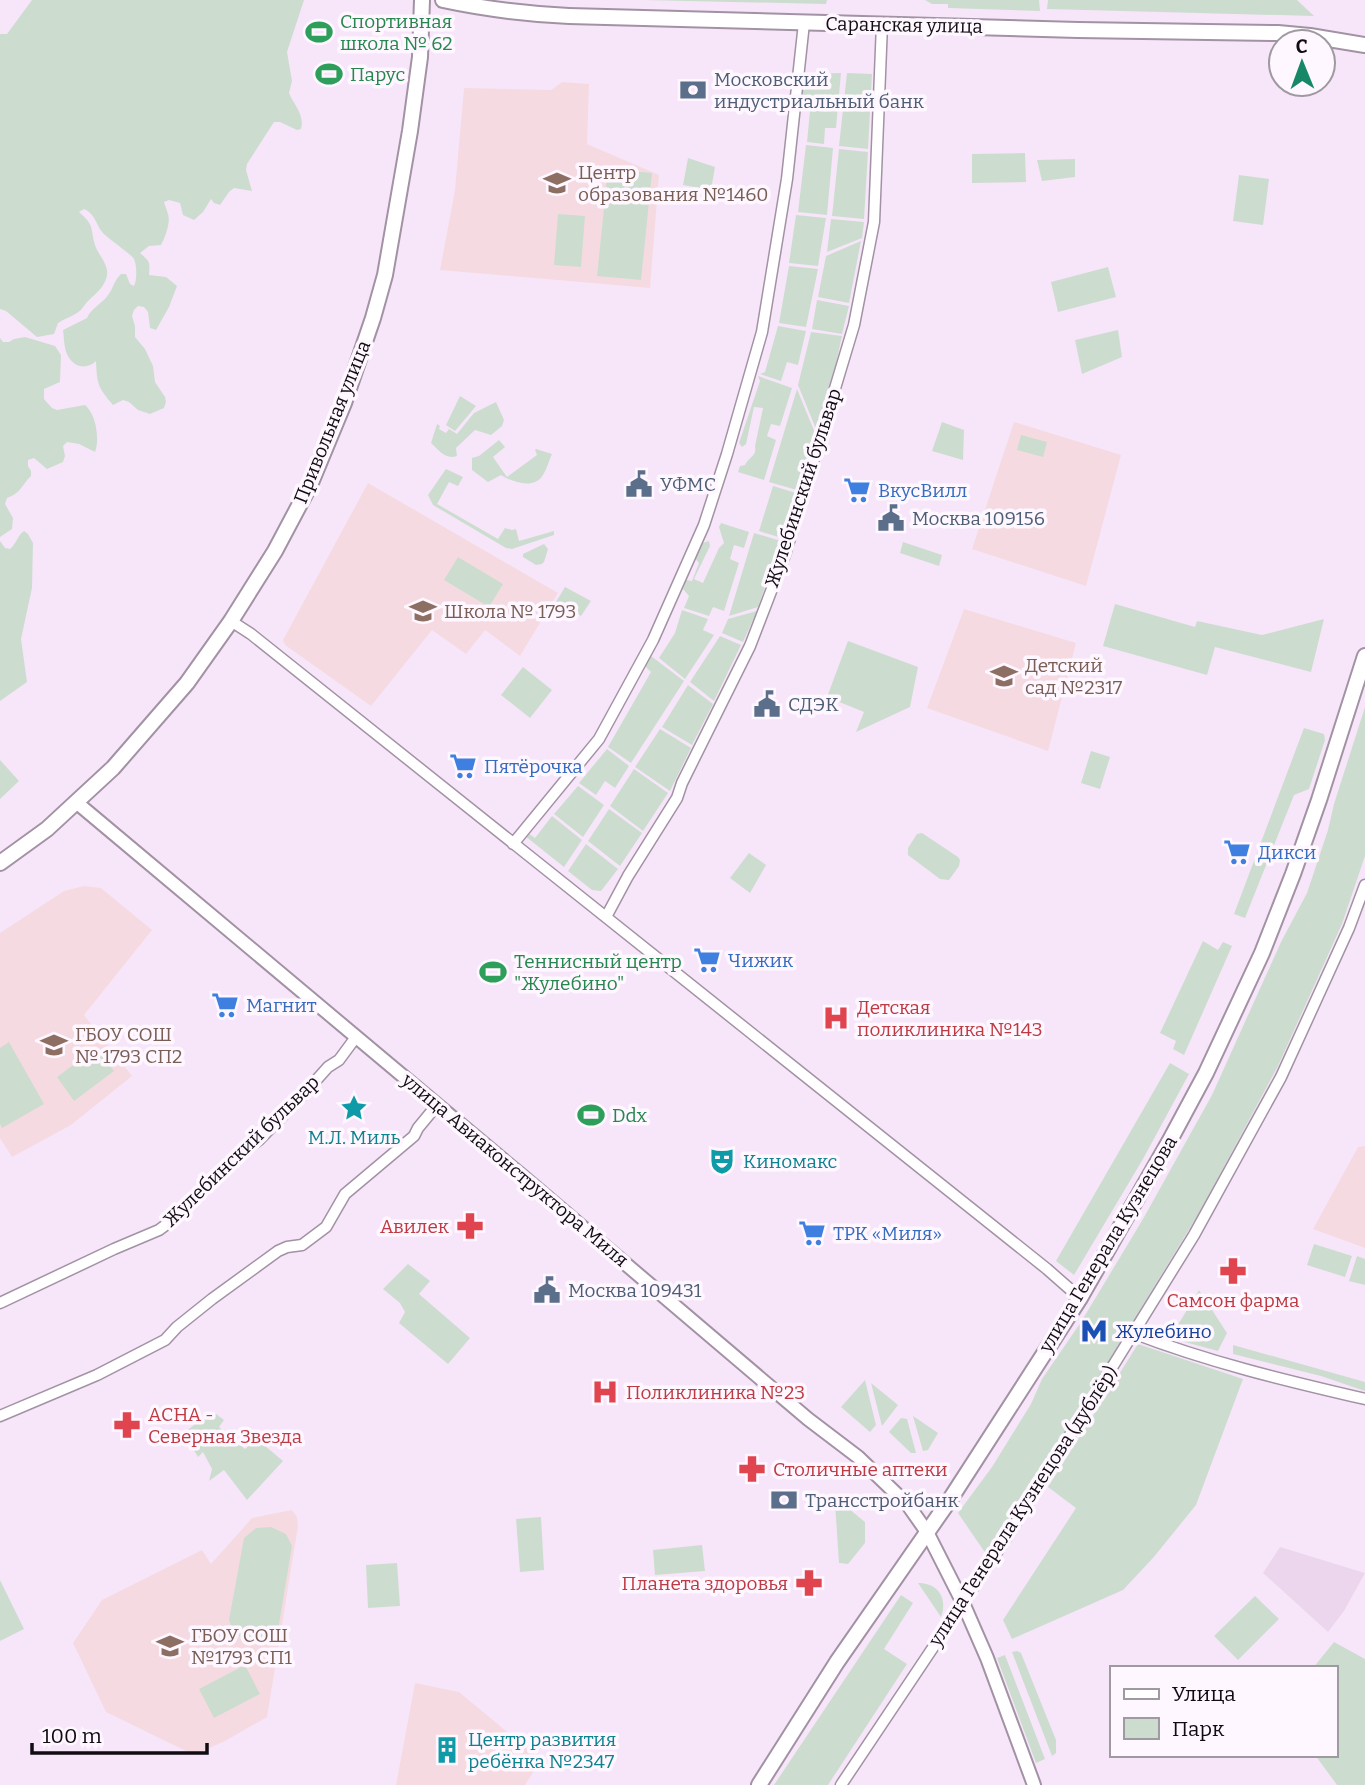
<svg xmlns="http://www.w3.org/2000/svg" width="1365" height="1785" font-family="Bitter,serif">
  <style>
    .built { fill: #ecd6ee }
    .education { fill: #f5dbe1 }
    .green { fill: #ccddcf }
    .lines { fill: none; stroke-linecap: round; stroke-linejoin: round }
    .minor-casing { stroke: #a292a4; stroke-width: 13 }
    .tertiary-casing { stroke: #a292a4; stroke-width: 16 }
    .secondary-casing { stroke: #a292a4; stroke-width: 18 }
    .minor { stroke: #fff; stroke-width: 10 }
    .tertiary { stroke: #fff; stroke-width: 12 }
    .secondary { stroke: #fff; stroke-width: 14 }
    .labels { text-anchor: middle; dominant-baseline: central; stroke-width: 7; stroke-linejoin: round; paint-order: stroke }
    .leisure-label { font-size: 19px; fill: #27864d; stroke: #fef7ff; text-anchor: start }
    .street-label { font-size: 19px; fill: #110c12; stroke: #fef7ff }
    .service-label { font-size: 19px; fill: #4e5e75; stroke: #fef7ff; text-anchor: start }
    .education-label { font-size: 19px; fill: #785e54; stroke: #fef7ff; text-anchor: start }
    .shop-label { font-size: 19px; fill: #366cbe; stroke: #fef7ff; text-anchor: start }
    .health-label { font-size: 19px; fill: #be3a42; stroke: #fef7ff; text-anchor: start }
    .culture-label { font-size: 19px; fill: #0d838f; stroke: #fef7ff; text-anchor: start }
    .transit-label { font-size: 19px; fill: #164399; stroke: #fef7ff; text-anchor: start }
  </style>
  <rect width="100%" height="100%" fill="#f7e6f9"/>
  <path class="built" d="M1280 1547 1365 1573 1344 1611 1328 1632 1263 1573Z"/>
  <path class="education" d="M562 82 589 84 587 144 659 175 650 288 440 270 455 190 464 88 551 90Z
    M1014 422 1121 455 1086 586 972 549Z
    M368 483 558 593 520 656 485 630 466 654 432 630 371 706 285 645 283 640Z
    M964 609 1076 643 1048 751 927 708Z
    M84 886 101 888 152 930 84 1015 132 1076 71 1125 12 1157 0 1138V933L64 891Z
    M1365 1146V1248L1313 1229 1358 1147Z
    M292 1510 297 1517 298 1526 267 1717 225 1741 194 1755 106 1712 73 1643 102 1600 202 1550 211 1564 252 1518Z
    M415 1683 459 1692 541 1760 525 1785H396Z"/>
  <path class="green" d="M32 0H304L287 52 292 81 289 93C294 105 305 115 301 129L297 130 280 122H274L247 164 246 170 252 191 234 188 229 192 220 205 214 203 211 199 203 212 194 220 183 215 180 203 169 200 164 202C165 206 167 210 168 214 171 222 165 238 161 245L149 246 140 253C150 262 150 261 149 275L166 277 177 286 169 307 156 330 150 328 148 312 144 307 138 306 134 310 132 316 135 326V337L145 349 153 366 155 382 165 397 166 402 164 408 150 414 138 410 129 402 123 400 113 405C98 387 97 385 96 361 87 370 73 368 67 354 64 348 64 337 63 330L87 318C91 308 102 304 108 295 114 287 113 282 121 274H126L130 284 134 286C137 280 137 266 134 259 132 255 110 240 104 234 96 226 96 214 84 209L79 212C95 226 90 227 95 245 98 254 105 260 107 270 109 283 97 293 88 301 84 305 82 310 77 313 71 317 64 319 58 323L54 334 37 337 6 311 0 309V34H7Z
    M644 0H827L826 4Z
    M925 0H1039L1040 11 948 8V4H932Z
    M1048 0H1297L1314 16 1047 9Z
    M841 73 836 128H825L824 144 807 142 810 111 800 109 804 79 810 74Z
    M847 73 872 74 868 149 839 146Z
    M806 145 833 148 827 215 798 212Z
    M839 149 868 152 864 219 832 216Z
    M1025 153 1026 182 972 183V154Z
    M688 158 715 167 711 190 683 185Z
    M1075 159V177L1042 181 1037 160Z
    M608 169 652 173 641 280 597 276Z
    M1239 175 1269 179 1263 225 1233 221Z
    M558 214 585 216 581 267 554 265Z
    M796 215 826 218 818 266 789 263Z
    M831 219 864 222 862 238 827 252Z
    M861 241 849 303 818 297 826 256Z
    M789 266 818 269 806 327 779 323Z
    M1108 267 1116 297 1058 312 1051 282Z
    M817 300 849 306 842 334 812 329Z
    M778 326 806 331 798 365 787 362 781 381 760 374 765 372Z
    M1118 330 1122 357 1082 374 1075 340Z
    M811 332 842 336 836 363 816 429 798 385Z
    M25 337 55 346 61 355 60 382 44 389V399L52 408 57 410 85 405C96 414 100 439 95 452L79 444 67 442 63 446 65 456 63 462 47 469 34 458 28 460V466L31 471V476C21 486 21 493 7 498L5 504 13 518 12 529 0 537V338L3 342H9L14 339Z
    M758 376 792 388 780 426 771 424 767 436 776 440 764 480 738 472 740 466 745 465C748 457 757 457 755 446L763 408 754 407 746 444 742 447 739 443 760 381Z
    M797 389 815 433 797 490 769 482Z
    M460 396 476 406 455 431 446 425Z
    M496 402 504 420 502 426 491 435 475 430 456 448 457 456C445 460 439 450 431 443L437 424 440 426 439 429 446 433 449 429 457 434 474 413Z
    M942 422 964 430 963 460 932 451Z
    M1021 435 1047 442 1043 457 1017 450Z
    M499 440 505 447 493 457 507 477 537 455 535 450 536 449 552 454C549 460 547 469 543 475 534 490 512 482 501 475L488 482 472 470V458L479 456Z
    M446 469 463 477 458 486 449 482 437 504 498 539 505 528 512 530 516 529 519 541 554 531V535L512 549 506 548 433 505 428 495Z
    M773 486 796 493 782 538 759 531Z
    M721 523 749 532 744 548 734 545 730 559 739 563 724 611 713 607 709 616 684 608 689 596 683 589 686 580 692 581 699 563 694 557 699 544 709 541 710 546 694 579 703 583 719 548 724 543 719 527Z
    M24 531 28 534 33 543 32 588 21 639 27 682 0 701V541L5 548 10 549C17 543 17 536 24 531Z
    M754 533 781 541 758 607 729 616Z
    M903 542 942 555 939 566 900 553Z
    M544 544 548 549 544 562 542 564 536 565 523 557V554Z
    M458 557 503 584 489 607 444 580Z
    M565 587 591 601 581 616 556 602Z
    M1115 604 1195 627 1197 621 1262 635 1324 619 1311 672 1215 647 1207 675 1103 646Z
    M682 610 708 619 703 630 714 635 685 679 659 658 675 633Z
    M757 611 743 642 722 633 728 619Z
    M720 636 741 645 714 701 690 682Z
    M848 641 918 667 910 707 856 732 864 712 827 697Z
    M651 656 684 681 631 763 608 747 651 672 645 666Z
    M523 667 552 690 530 718 501 695Z
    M688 685 713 704 692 745 662 727Z
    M1365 707V856L1342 924 1278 1066 1199 1213 1065 1433 986 1554 958 1513 992 1467 1031 1404 1042 1379 1081 1322 1143 1219 1212 1095 1281 942 1307 893 1328 830 1334 804Z
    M1304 728 1324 734 1325 740 1309 789 1294 795 1245 918 1234 914Z
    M660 729 691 748 670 791 635 767Z
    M607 749 629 766 615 788 605 781 596 795 579 783Z
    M1091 751 1110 757 1100 789 1081 783Z
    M0 760 19 781 0 799Z
    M634 769 668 793 643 831 610 806Z
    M578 786 604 805 583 837 554 814Z
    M609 809 642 833 620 866 588 841Z
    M552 816 582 840 564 867 525 836 528 833 535 838Z
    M922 833 958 857 960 860 959 866 949 880 940 879 908 855V848L917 834Z
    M586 844 618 869 601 891 592 890 568 871Z
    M749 853 766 865 750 893 730 878Z
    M1203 941 1218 950 1223 942 1232 946 1184 1055 1173 1049 1176 1041 1160 1033Z
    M9 1042 44 1104 2 1128 0 1124V1048Z
    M96 1048 114 1071 74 1101 57 1077Z
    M1170 1063 1189 1074 1143 1159 1074 1275 1056 1261Z
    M1314 1244 1352 1256 1345 1277 1307 1265Z
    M1357 1256 1365 1259V1285L1349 1281Z
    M408 1264 430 1281 419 1294 470 1338 448 1364 399 1323 405 1312 400 1303 383 1289Z
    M1199 1290 1227 1333 1218 1351 1170 1338Z
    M1138 1344 1243 1379 1196 1505 1153 1558 1123 1590 1012 1639 1003 1620 1076 1508 1048 1487Z
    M1233 1345 1365 1382V1391L1321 1376 1233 1354Z
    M865 1380 876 1425 870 1432 841 1407Z
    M871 1383 898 1405 882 1426Z
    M212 1411 224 1420 219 1427 245 1449 257 1439 283 1461 247 1500 224 1470 209 1481 212 1469 203 1452 198 1457 184 1433Z
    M913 1416 938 1433 928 1450 923 1451Z
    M901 1418 907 1419 916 1453H911L889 1432Z
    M835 1503 843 1504 865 1522V1543L848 1564 839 1563Z
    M541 1517 544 1570 520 1572 516 1519Z
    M271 1527 286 1534 292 1546 278 1630 268 1639 249 1642 234 1633 229 1620 244 1538 256 1528Z
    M702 1545 705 1571 655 1575 653 1550Z
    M397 1563 400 1606 368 1608 366 1565Z
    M0 1580 24 1629 0 1641Z
    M918 1583C938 1583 948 1598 941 1617Z
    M901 1595 913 1603 884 1649 907 1664 828 1785H774Z
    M1255 1596 1279 1619 1238 1660 1214 1636Z
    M1334 1642 1365 1659V1785H1337L1315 1755H1335V1668H1313Z
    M1017 1651 1021 1653 1056 1740V1753L1052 1756 1012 1652Z
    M1005 1655 1045 1759 1036 1763 997 1658Z
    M245 1665 260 1694 214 1718 199 1689Z"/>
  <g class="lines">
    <defs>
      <path id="minor" d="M231 621 251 634 1047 1269 1080 1298
        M513 844 599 739 653 640 704 525 727 454 762 332 787 179 804 23
        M606 917 628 876 677 798 682 783 750 646 785 555 854 325 874 222 882 24
        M0 1303 114 1249 159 1230 175 1218 234 1158 259 1140 302 1096 328 1067 339 1060 356 1037
        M1133 1333C1208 1362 1287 1381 1365 1399
        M0 1416 97 1375 165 1340 177 1327 212 1299 278 1251 287 1247 302 1245 326 1227 345 1194 414 1136 418 1128 437 1105
        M841 1785 1007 1537 1194 1235 1281 1077 1349 928 1365 885"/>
      <path id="tertiary" d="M76 802 521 1175 808 1419 858 1457 908 1505 927 1532 963 1603 987 1658 1034 1785"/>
      <path id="secondary" d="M443 0C485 9 526 14 569 16L1078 30 1278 33 1310 36 1365 45
        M0 863 47 829 113 768 187 683 231 621 275 551 310 485 344 403 373 318 385 275 410 131 420 57 422 0
        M759 1785 837 1662 951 1498 1080 1298 1169 1142 1206 1073 1262 953 1293 874 1319 800 1365 656"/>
    </defs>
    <use href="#minor" class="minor-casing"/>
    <use href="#tertiary" class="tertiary-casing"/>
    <use href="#secondary" class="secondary-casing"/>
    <use href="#minor" class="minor"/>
    <use href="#tertiary" class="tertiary"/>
    <use href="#secondary" class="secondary"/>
  </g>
  <defs>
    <symbol id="stadium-bare" viewBox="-9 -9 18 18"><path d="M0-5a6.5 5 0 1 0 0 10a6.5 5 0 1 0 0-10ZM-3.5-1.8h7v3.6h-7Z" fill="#2e9e5b" stroke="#fef7ff" stroke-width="2.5" paint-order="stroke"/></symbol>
    <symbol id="bank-bare" viewBox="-9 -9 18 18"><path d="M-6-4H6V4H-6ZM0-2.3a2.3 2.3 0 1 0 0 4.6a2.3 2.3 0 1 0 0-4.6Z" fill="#5c6f8a" stroke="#fef7ff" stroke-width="2.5" paint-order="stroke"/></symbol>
    <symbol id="school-bare" viewBox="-9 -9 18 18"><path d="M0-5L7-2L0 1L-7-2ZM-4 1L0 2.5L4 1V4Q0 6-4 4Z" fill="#8d6e63" stroke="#fef7ff" stroke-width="2.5" paint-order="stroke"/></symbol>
    <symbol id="civic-bare" viewBox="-9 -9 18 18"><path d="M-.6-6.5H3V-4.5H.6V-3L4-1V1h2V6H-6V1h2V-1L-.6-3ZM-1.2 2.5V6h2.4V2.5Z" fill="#5c6f8a" stroke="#fef7ff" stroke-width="2.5" paint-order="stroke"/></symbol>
    <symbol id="supermarket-bare" viewBox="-9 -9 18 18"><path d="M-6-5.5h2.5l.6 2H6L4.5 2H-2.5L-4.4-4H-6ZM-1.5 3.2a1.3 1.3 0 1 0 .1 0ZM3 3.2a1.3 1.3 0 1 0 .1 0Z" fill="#3f7fe0" stroke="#fef7ff" stroke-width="2.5" paint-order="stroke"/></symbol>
    <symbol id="hospital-bare" viewBox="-9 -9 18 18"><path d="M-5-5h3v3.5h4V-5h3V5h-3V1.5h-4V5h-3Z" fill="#e0444e" stroke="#fef7ff" stroke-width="2.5" paint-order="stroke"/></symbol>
    <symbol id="sight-bare" viewBox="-9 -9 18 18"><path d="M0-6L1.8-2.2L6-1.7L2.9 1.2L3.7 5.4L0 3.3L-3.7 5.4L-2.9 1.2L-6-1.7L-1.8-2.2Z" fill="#0f9aa8" stroke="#fef7ff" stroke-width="2.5" paint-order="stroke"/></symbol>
    <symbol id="theatre-bare" viewBox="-9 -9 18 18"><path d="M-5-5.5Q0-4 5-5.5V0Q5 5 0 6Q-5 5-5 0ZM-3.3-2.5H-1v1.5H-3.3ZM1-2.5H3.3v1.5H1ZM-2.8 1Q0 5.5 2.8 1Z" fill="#0f9aa8" stroke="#fef7ff" stroke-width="2.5" paint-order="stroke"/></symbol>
    <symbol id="pharmacy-bare" viewBox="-9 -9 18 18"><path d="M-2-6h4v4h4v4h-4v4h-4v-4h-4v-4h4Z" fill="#e0444e" stroke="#fef7ff" stroke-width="2.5" paint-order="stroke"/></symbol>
    <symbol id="metro-bare" viewBox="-9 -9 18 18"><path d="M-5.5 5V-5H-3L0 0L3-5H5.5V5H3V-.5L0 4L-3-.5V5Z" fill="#1a4fb4" stroke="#fef7ff" stroke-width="2.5" paint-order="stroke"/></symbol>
    <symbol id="building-bare" viewBox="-9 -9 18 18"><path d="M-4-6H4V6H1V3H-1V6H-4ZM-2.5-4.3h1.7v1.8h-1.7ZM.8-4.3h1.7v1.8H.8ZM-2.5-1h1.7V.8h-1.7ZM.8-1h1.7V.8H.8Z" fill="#0f9aa8" stroke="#fef7ff" stroke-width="2.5" paint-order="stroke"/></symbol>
  </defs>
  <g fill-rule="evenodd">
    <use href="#stadium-bare" x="300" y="13" width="38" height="38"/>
    <use href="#stadium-bare" x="310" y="55" width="38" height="38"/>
    <use href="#bank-bare" x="674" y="71" width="38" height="38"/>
    <use href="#school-bare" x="538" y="164" width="38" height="38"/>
    <use href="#civic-bare" x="620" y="465" width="38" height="38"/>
    <use href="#supermarket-bare" x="838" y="471" width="38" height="38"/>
    <use href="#civic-bare" x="872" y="499" width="38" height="38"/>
    <use href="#school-bare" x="404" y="592" width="38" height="38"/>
    <use href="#school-bare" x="985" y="657" width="38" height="38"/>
    <use href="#civic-bare" x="748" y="685" width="38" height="38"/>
    <use href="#supermarket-bare" x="444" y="747" width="38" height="38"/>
    <use href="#supermarket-bare" x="1218" y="833" width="38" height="38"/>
    <use href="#supermarket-bare" x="688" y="941" width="38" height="38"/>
    <use href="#stadium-bare" x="474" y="953" width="38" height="38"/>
    <use href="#supermarket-bare" x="206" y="986" width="38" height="38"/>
    <use href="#hospital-bare" x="817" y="999" width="38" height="38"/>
    <use href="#school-bare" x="35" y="1026" width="38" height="38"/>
    <use href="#sight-bare" x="335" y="1089" width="38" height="38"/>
    <use href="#stadium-bare" x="572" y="1096" width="38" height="38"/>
    <use href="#theatre-bare" x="703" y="1142" width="38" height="38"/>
    <use href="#pharmacy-bare" x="451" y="1207" width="38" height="38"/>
    <use href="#supermarket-bare" x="793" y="1214" width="38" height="38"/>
    <use href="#pharmacy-bare" x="1214" y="1252" width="38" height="38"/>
    <use href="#civic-bare" x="528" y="1271" width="38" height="38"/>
    <use href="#metro-bare" x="1075" y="1312" width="38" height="38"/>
    <use href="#hospital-bare" x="586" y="1373" width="38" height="38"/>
    <use href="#pharmacy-bare" x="108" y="1406" width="38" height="38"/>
    <use href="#pharmacy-bare" x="733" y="1450" width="38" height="38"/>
    <use href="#bank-bare" x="765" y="1481" width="38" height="38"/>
    <use href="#pharmacy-bare" x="790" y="1564" width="38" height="38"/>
    <use href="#school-bare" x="151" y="1627" width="38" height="38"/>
    <use href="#building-bare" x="428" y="1731" width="38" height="38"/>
  </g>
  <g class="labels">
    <g class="leisure-label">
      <text x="340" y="21">Спортивная<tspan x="340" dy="22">школа № 62</tspan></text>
      <text x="350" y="74">Парус</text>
      <text x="514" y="961">Теннисный центр<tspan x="514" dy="22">"Жулебино"</tspan></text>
      <text x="612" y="1115">Ddx</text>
    </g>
    <g class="street-label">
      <text transform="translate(904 25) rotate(1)">Саранская улица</text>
      <text transform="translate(332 422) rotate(-68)">Привольная улица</text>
      <text transform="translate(803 488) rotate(-72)">Жулебинский бульвар</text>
      <text transform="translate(241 1151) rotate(-44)">Жулебинский бульвар</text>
      <text transform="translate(515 1170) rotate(40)">улица Авиаконструктора Миля</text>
      <text transform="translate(1108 1244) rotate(-59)">улица Генерала Кузнецова</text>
      <text transform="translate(1023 1506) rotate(-57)">улица Генерала Кузнецова (дублёр)</text>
    </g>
    <g class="service-label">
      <text x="714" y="79">Московский<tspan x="714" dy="22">индустриальный банк</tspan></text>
      <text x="660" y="484">УФМС</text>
      <text x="912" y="518">Москва 109156</text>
      <text x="788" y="704">СДЭК</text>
      <text x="568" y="1290">Москва 109431</text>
      <text x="805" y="1500">Трансстройбанк</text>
    </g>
    <g class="education-label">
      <text x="578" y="172">Центр<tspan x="578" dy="22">образования №1460</tspan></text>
      <text x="444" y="611">Школа № 1793</text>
      <text x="1025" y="665">Детский<tspan x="1025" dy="22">сад №2317</tspan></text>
      <text x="75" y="1034">ГБОУ СОШ<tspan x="75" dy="22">№ 1793 СП2</tspan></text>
      <text x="191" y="1635">ГБОУ СОШ<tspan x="191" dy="22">№1793 СП1</tspan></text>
    </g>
    <g class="shop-label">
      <text x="878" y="490">ВкусВилл</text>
      <text x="484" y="766">Пятёрочка</text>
      <text x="1258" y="852">Дикси</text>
      <text x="728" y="960">Чижик</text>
      <text x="246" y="1005">Магнит</text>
      <text x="833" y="1233">ТРК «Миля»</text>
    </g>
    <g class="health-label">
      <text x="857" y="1007">Детская<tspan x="857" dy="22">поликлиника №143</tspan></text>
      <text x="449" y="1226" text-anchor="end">Авилек</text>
      <text x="1233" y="1300" text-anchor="middle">Самсон фарма</text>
      <text x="626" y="1392">Поликлиника №23</text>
      <text x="148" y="1414">АСНА -<tspan x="148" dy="22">Северная Звезда</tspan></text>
      <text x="773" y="1469">Столичные аптеки</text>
      <text x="788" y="1583" text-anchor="end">Планета здоровья</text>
    </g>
    <g class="culture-label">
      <text x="354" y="1137" text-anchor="middle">М.Л. Миль</text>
      <text x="743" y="1161">Киномакс</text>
      <text x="468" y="1739">Центр развития<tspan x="468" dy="22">ребёнка №2347</tspan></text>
    </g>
    <g class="transit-label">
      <text x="1115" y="1331">Жулебино</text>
    </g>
  </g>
  <rect x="1110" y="1666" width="228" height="91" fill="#fef7ff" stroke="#9f99a0" stroke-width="2"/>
  <rect x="1124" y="1689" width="35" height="10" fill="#ffffff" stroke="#9f99a0" stroke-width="2"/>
  <text x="1172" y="1701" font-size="21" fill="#110c12">Улица</text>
  <rect x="1124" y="1718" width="35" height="21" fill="#ccddcf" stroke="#9f99a0" stroke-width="2"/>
  <text x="1172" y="1736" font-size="21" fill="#110c12">Парк</text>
  <g transform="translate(1302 63) rotate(359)"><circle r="33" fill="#fef7ff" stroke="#9f99a0" stroke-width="2"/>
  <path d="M0-5L12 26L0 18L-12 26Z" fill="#178867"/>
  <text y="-10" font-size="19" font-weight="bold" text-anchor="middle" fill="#110c12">С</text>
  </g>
  <path d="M32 1743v10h175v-10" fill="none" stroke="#110c12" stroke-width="3.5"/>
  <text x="42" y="1743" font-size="21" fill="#110c12" stroke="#fef7ff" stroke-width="5" paint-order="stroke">100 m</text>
</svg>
